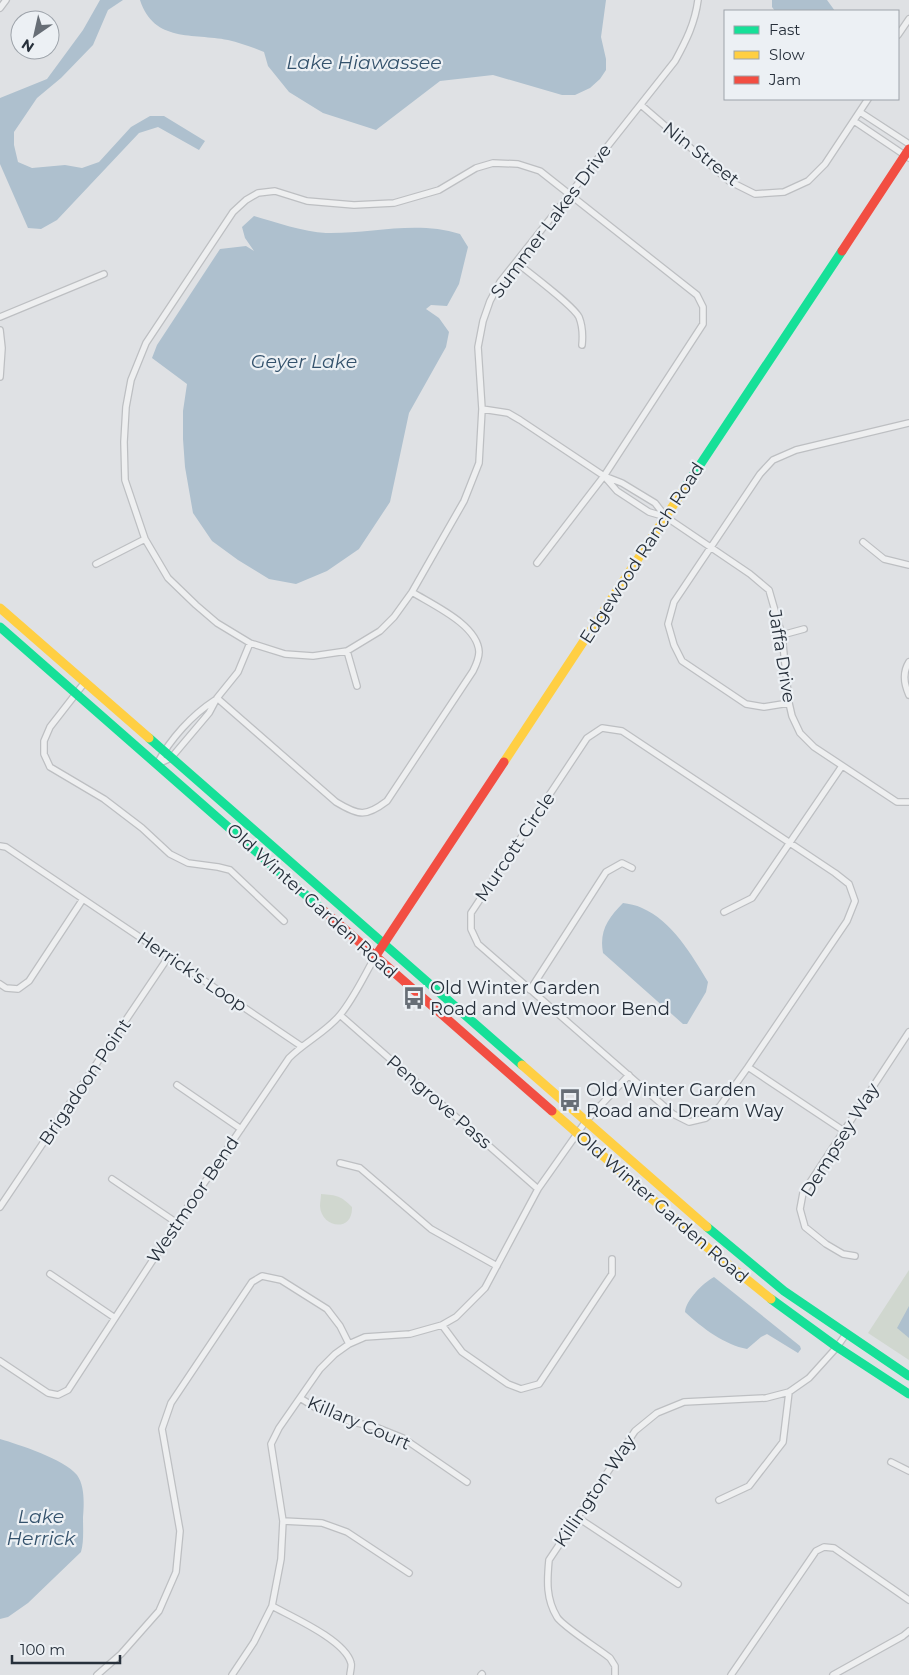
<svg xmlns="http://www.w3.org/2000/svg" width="909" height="1675" font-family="Montserrat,sans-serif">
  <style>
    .green { fill: #d0d7cf }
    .water { fill: #aec0ce }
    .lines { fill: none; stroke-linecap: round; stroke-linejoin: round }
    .street-casing { stroke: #bdbfc2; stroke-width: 8 }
    .street { stroke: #eeeff0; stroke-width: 5.5 }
    .fast { stroke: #16e098; stroke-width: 9 }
    .slow { stroke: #ffcf43; stroke-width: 9 }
    .jam { stroke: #f24e42; stroke-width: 9 }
    .labels { text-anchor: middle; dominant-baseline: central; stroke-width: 4.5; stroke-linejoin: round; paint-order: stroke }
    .street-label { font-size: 18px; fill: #27303b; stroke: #ecf0f4 }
    .poi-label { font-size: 18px; fill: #27303b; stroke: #ecf0f4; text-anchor: start }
    .water-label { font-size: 19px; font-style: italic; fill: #34526c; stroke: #ecf0f4 }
  </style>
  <rect width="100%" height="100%" fill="#dfe1e4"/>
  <path class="green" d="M321 1194C337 1195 341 1196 352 1207 353 1233 321 1228 320 1206 320 1202 321 1198 321 1194Z
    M909 1270V1360L868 1333Z"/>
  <path class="water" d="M100 0H123L108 10 93 45 61 78 37 98 14 132V145L18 162 32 168 65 165 82 168 99 162 131 127 150 116H164L205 141 199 150 158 127 139 133 57 220 41 229 28 228 0 164V98L47 79 83 30Z
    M140 0H606L601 37 606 59V70L600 79 590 88 575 95H562L493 75 440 81 376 130 323 113 289 92 268 66 264 52C252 47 240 43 228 40 193 33 154 43 140 0Z
    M772 0H827L835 11H775L772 7Z
    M254 216C275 222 304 232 326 233 370 234 416 220 460 234L468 247 459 284 447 306 431 305 426 309 439 318 449 332 446 347 409 413 390 502 359 549 327 571 296 584 269 579 238 560 212 541 193 513 185 467 183 439V411L187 384 152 358 157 345 220 249 246 246 254 251 245 238 242 227Z
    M623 903C629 904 636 905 642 908 672 921 692 955 708 982L706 992 687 1024H683L603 953C599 931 608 918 623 903Z
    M714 1277 800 1346 801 1349 798 1353 767 1334 761 1337 747 1349C725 1345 702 1328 685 1312 686 1300 703 1283 714 1277Z
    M909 1306V1338L897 1328Z
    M0 1439C20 1445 64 1459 77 1475 85 1486 84 1505 83 1517 83 1529 84 1542 81 1552L28 1603 8 1617 0 1619Z"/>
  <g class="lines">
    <defs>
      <path id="street" d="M0 8 6 0
        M898 35 909 19
        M641 105 729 181 755 194 784 192 808 181 825 164 868 99
        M860 112 909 144
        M854 121 909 158
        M516 262C529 273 573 305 579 317 583 327 583 335 582 345
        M0 317 104 274
        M0 330 2 348 0 377
        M482 409 508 413 520 420 604 476 617 491 649 512 666 517
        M604 476 622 483 655 503 666 517 750 574 769 590 782 635 789 703 792 716 800 733 814 747 897 802H909
        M863 542 884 559 909 565
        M537 563 604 476 703 324V307L697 295 540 171 518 164 493 163 476 168 439 190 394 203 354 205 307 201 275 191 258 193 246 200 233 212 146 343 131 380 126 407 124 442 125 480 145 539 168 578 196 605 217 623 250 643 285 654 313 656 347 651 380 631 394 617 412 592 464 501 479 463 482 409 478 347 483 321 490 301 500 282 516 262 675 61C686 41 695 23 698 0
        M96 564 145 539
        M782 635 804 629
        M347 651 357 686
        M909 662C902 673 904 684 909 695
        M85 682 50 727 44 741V754L50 767 104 799 142 828 170 854 188 863 218 867 230 870 284 921
        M217 698 336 802C359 816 366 817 387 801L473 671C476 665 479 659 479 652 478 625 433 605 412 592
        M789 703 764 707 746 704 682 661 674 645 668 624 674 602 760 474 773 460 796 450 909 423
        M602 728 622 731 835 873 849 884 855 901 847 921 748 1067 720 1106 706 1118 689 1122 673 1114 478 944 471 929V913L587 738Z
        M157 764 171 758 209 713 217 698 238 672 250 643
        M157 764C170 739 192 715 215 700
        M0 846 6 847 301 1046
        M724 912 752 898 842 766
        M0 984 6 988 18 989 29 981 83 899
        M530 990 606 872 622 863 632 868
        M340 1015 538 1189
        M748 1067 844 1131
        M177 1085 241 1129
        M340 1163 360 1168 431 1229 497 1266
        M112 1179 177 1223
        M0 1207 169 956
        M855 1256 843 1254 826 1244 805 1227 800 1209 803 1193 909 1032
        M50 1274 115 1318
        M442 1325 462 1352 508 1384 521 1389 539 1384 612 1274V1259
        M0 1361 48 1393 58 1395 68 1390 177 1223 289 1058C305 1042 326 1032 340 1015 354 998 364 976 375 957
        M300 1398 321 1411 345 1420 378 1428 403 1438 467 1482
        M891 1462 909 1471
        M719 1500 749 1486 783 1442 789 1392
        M577 1517 678 1584
        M283 1521 322 1523 347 1532 409 1573
        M272 1606C292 1617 345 1640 351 1663 352 1666 350 1672 350 1675
        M97 1675 121 1654 159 1611 176 1572 180 1531 162 1429 171 1403 252 1282 262 1276 281 1280 327 1309 340 1326 349 1344
        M232 1675 254 1642 272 1606 281 1559 283 1521 271 1444 279 1428 320 1369 335 1354 349 1344 365 1337 410 1334 442 1325 456 1317 485 1288 538 1189 586 1121 629 1075
        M481 1675 482 1674
        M615 1675V1666L610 1658C599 1649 562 1626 557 1617 546 1599 547 1581 549 1560L635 1431 657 1413 684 1402 766 1398 789 1392 809 1378 837 1347 846 1334
        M731 1675 816 1551 824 1547 834 1548 909 1600
        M833 1675 903 1636 909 1631"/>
    </defs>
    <use href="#street" class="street-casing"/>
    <use href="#street" class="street"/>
    <path class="fast" d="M686 486 842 251
      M0 627 324 911
      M149 738 522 1065
      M707 1227 784 1291 909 1376
      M771 1299 837 1347 909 1394"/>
    <path class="slow" d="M0 608 149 738
      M504 762 686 486
      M522 1065 707 1227
      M552 1111 708 1248 771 1299"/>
    <path class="jam" d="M842 251 909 149
      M324 911 552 1111
      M375 957 504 762"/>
  </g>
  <defs>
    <symbol id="bus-bare" viewBox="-9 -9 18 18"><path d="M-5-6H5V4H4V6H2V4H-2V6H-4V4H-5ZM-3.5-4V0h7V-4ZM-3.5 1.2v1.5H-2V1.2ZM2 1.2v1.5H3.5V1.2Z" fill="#676e76" stroke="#ecf0f4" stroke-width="2.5" paint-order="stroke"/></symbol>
  </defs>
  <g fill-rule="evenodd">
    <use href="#bus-bare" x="398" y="982" width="32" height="32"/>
    <use href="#bus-bare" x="554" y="1084" width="32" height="32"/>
  </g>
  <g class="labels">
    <g class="street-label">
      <text transform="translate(701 154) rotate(38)">Nin Street</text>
      <text transform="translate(551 221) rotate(-53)">Summer Lakes Drive</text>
      <text transform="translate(642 553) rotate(-57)">Edgewood Ranch Road</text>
      <text transform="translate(782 656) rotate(81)">Jaffa Drive</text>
      <text transform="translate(515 847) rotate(-56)">Murcott Circle</text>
      <text transform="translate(312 901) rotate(42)">Old Winter Garden Road</text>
      <text transform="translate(192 972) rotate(34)">Herrick's Loop</text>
      <text transform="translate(85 1082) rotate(-56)">Brigadoon Point</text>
      <text transform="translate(439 1102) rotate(41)">Pengrove Pass</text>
      <text transform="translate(840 1140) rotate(-58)">Dempsey Way</text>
      <text transform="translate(193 1200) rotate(-56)">Westmoor Bend</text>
      <text transform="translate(662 1207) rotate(41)">Old Winter Garden Road</text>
      <text transform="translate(359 1423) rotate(23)">Killary Court</text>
      <text transform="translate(595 1491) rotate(-56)">Killington Way</text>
    </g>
    <g class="poi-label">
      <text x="430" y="988">Old Winter Garden<tspan x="430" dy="21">Road and Westmoor Bend</tspan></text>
      <text x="586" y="1090">Old Winter Garden<tspan x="586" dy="21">Road and Dream Way</tspan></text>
    </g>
    <g class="water-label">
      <text x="364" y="62">Lake Hiawassee</text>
      <text x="304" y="361">Geyer Lake</text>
      <text x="41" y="1516">Lake<tspan x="41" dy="22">Herrick</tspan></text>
    </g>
  </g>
  <rect x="724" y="10" width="175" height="90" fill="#ecf0f4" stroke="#9da3aa"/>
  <rect x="734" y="26" width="25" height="8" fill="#16e098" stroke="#9da3aa"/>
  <text x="769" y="35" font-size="15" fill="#27303b">Fast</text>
  <rect x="734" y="51" width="25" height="8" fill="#ffcf43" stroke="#9da3aa"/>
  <text x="769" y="60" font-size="15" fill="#27303b">Slow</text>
  <rect x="734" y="76" width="25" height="8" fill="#f24e42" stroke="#9da3aa"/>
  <text x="769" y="85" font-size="15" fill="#27303b">Jam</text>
  <g transform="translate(35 35) rotate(214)"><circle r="24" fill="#ecf0f4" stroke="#9da3aa"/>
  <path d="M0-4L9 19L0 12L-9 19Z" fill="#676e76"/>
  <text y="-8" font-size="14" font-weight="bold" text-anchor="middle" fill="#27303b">N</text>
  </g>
  <path d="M12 1655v8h108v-8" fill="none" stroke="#27303b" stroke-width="2.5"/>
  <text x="20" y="1655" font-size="15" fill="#27303b" stroke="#ecf0f4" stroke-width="4" paint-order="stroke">100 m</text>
</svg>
